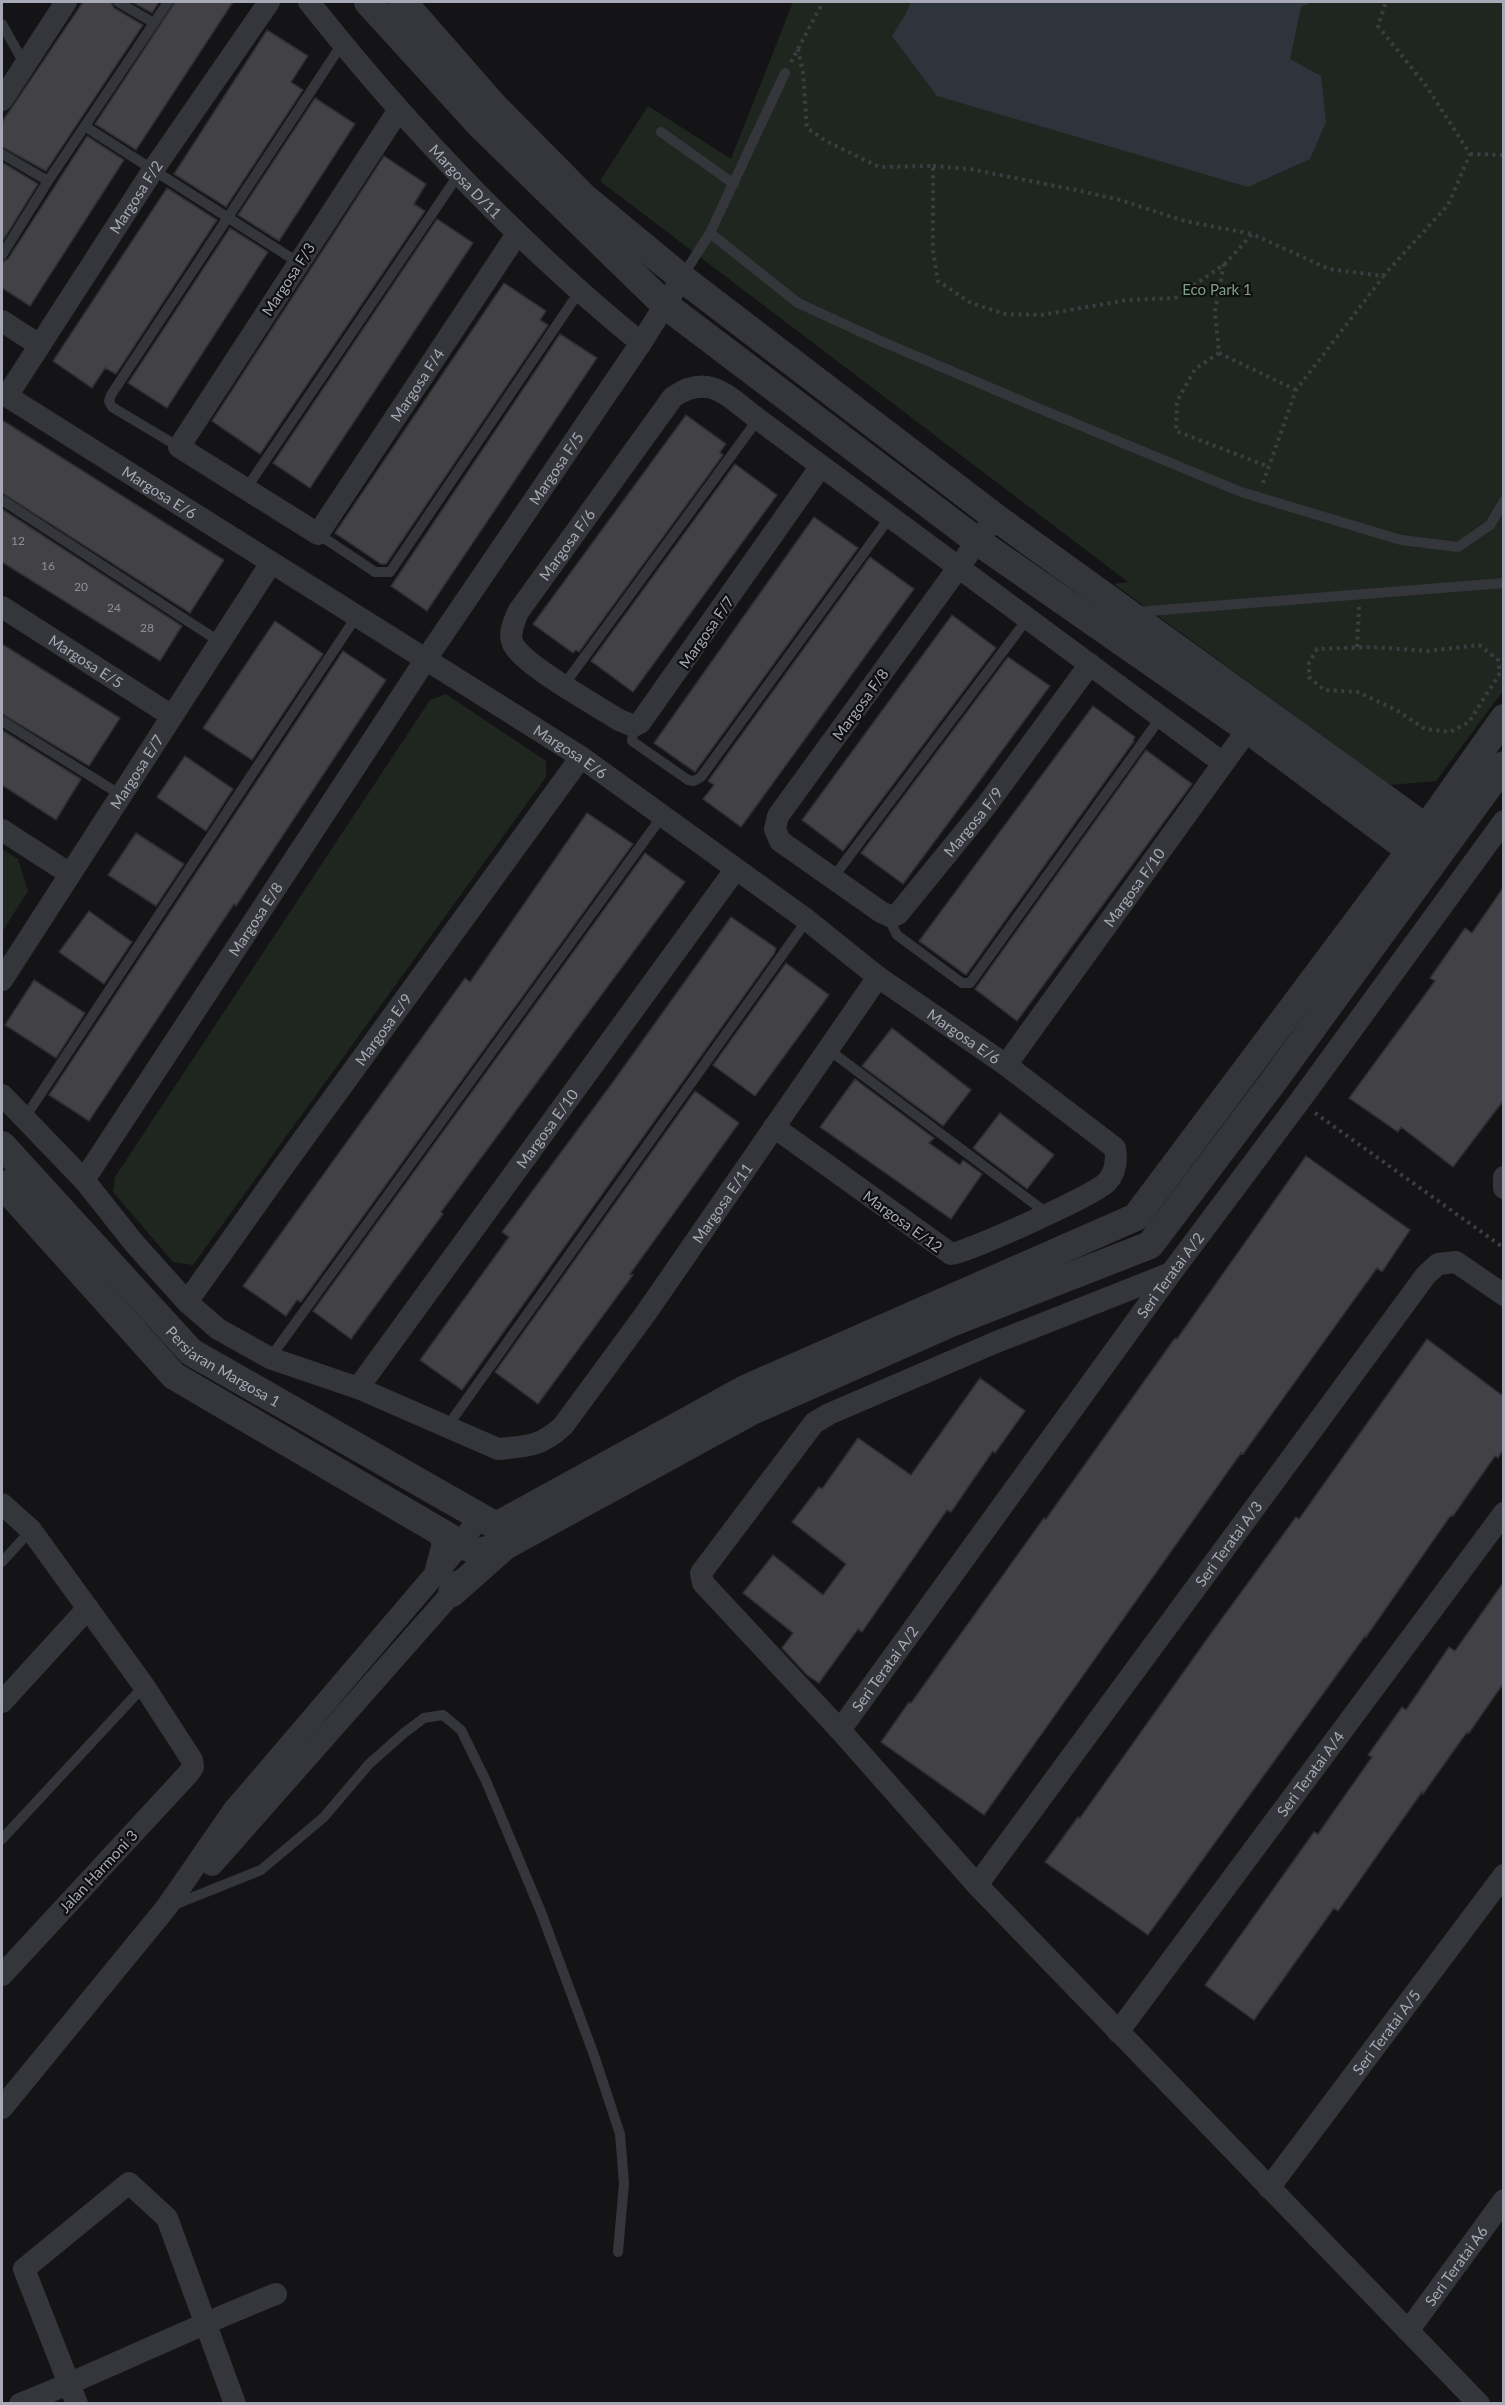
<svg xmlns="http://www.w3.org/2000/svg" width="1505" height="2405" font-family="Lato,sans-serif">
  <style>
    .green { fill: #1f2620 }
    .water { fill: #2d343b }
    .building { fill: #414146; stroke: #2f2e32; stroke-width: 1.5 }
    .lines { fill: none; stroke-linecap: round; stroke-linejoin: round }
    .path { stroke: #3c3d42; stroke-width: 4; stroke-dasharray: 3 4.5; stroke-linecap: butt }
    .service { stroke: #35363b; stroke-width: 10 }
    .minor { stroke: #35363b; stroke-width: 22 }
    .tertiary { stroke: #35363b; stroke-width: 28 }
    .labels { text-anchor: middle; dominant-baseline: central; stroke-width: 4.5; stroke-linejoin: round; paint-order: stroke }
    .number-label { font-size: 12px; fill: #8e909a }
    .street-label { font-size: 15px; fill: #a7aab6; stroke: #0f0f11 }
    .park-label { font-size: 15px; fill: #7ea084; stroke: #0f0f11 }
  </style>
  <rect width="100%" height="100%" fill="#141416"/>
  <path class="green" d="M793 2H1503V691L1436 781 1390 785 1114 584 1128 582 600 181 648 106 731 159Z
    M446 694 546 761V777L193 1265 173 1262 113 1192 115 1177 430 700Z
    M2 849 18 859 28 891 2 932Z"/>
  <path class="water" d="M911 2H1312L1301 7 1290 59 1321 76 1326 122 1310 159 1248 187 937 96 892 36 905 15Z"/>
  <path class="building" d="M83 2H111L114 8 143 25 46 171 2 147V122Z
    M132 2H159L152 13Z
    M175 2H233L136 150 95 124Z
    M267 30 308 56 291 82 303 90 226 207 174 174Z
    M315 98 355 124 279 241 238 215Z
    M87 136 124 160 30 306 2 288V262L8 259Z
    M384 156 426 184 414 204 425 211 260 454 212 421Z
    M2 162 38 184 2 242Z
    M167 188 217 220 116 374 105 368 92 388 53 361Z
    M437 219 473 243 310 488 273 463Z
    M230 228 268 252 167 408 128 383Z
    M504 283 546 311 540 320 548 325 386 564H381L335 533Z
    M560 334 597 358 427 611 391 586Z
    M686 415 726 444 720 452 723 455 579 652 576 650 573 653 533 624Z
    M2 420 224 560 190 613 2 493Z
    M735 464 777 495 633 692 591 661Z
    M2 509 182 626 160 661 2 562Z
    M814 517 858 548 695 772 654 743Z
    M870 557 914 589 741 827 703 799 714 785 708 781Z
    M952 615 996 648 843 851 802 820Z
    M275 621 323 654 252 760 203 728Z
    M2 644 120 718 89 766 2 714Z
    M343 651 386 680 236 906 234 904 89 1121 49 1095Z
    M1008 657 1050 686 903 884 861 853Z
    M1093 706 1135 737 1133 740 1134 741 966 975 919 941Z
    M2 730 81 779 56 820 2 785Z
    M1146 750 1192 784 1017 1021 975 989Z
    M185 756 233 789 206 831 157 797Z
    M587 813 633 844 301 1302 297 1300 286 1316 243 1286 465 978 470 982Z
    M136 833 184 864 156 906 108 875Z
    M645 853 685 882 441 1212 443 1214 351 1339 313 1311Z
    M1503 888V1101L1453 1167 1401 1127 1398 1132 1349 1098 1435 981 1430 978 1465 928 1472 933Z
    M89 911 132 942 104 984 59 952Z
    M731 917 776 948 774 954 462 1390 420 1360 509 1237 502 1232 613 1082Z
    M786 963 829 995 755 1096 713 1065Z
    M34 980 85 1013 56 1058 5 1025Z
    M892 1028 971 1090 943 1126 862 1066Z
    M855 1079 934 1138 929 1143 960 1165 963 1160 982 1174 951 1219 820 1127Z
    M695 1091 739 1123 630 1274 633 1275 538 1404 495 1372Z
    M1000 1113 1054 1155 1027 1189 973 1148Z
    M1306 1156 1410 1230 1382 1272 1377 1268 1243 1454 1241 1453 984 1815 881 1742 909 1702 911 1703 1044 1518 1046 1519 1175 1338 1177 1339Z
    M1427 1339 1503 1396V1450L1498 1458 1495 1456 1453 1516 1451 1515 1366 1637 1365 1636 1148 1935 1045 1862 1078 1817 1080 1818 1207 1639 1296 1517 1299 1519Z
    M980 1378 1025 1411 995 1453 993 1451 951 1512 947 1510 862 1632 858 1629 819 1683 807 1675 782 1648 793 1633 743 1593 773 1555 823 1595 846 1564 792 1522 819 1487 822 1489 858 1438 911 1475Z
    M1503 1583V1684L1469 1733 1467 1732 1423 1794 1422 1792 1338 1911 1334 1908 1254 2020 1205 1985 1314 1832 1318 1834 1372 1757 1368 1755 1402 1707 1406 1710 1449 1647 1455 1651Z"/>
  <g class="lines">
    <path class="path" d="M798 49 803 73 807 128 826 141 879 167 933 166V251L938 281 971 303 1005 314 1041 315 1127 300 1175 298 1225 264 1252 234 1329 269 1383 276 1448 205 1470 154 1427 87 1378 26 1386 2
      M791 62 823 2
      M1470 154 1504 155
      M933 166 970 169 1076 190 1120 200 1185 221 1252 234
      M1224 264 1215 311 1219 353 1296 390
      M1219 353 1195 369 1177 401 1176 431 1267 466
      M1263 483 1296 390 1383 277
      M1479 645 1498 660 1500 673 1469 722 1450 732 1425 729 1398 711 1358 692 1324 690 1309 677V663L1317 649 1370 647 1428 651Z
      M1357 647 1359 607
      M1315 1113 1504 1248"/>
    <path class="service" d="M118 2 154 23
      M2 24 25 65
      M86 127 299 263
      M661 132 734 184
      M2 154 48 181
      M710 233 798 303 883 342 1038 408 1241 492 1401 540 1458 547 1490 525 1504 501
      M2 255 48 181 168 2
      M682 277 710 233 785 73
      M179 447 112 407 109 401 111 395 342 44
      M246 489 459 174
      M2 500 220 642
      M318 534 375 572H390L579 292
      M1136 612 1504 583
      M564 685 758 419
      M2 721 121 795
      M634 726 632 741 688 780 694 781 701 777 890 517
      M832 879 1028 618
      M892 917V925L897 935 962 983H970L1161 717
      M829 1050 1048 1214
      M24 1119 356 617
      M270 1358 663 815
      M447 1427 807 920
      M2 1562 31 1530
      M2 1839 144 1686
      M171 1906 261 1870 324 1817 369 1764 404 1733 424 1718 443 1715 461 1730 486 1781 541 1912 594 2055 620 2134 624 2183 618 2252"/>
    <g class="minor">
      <path id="s1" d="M309 2C408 127 517 242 641 343"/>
      <path d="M2 100 66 2"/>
      <path id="s2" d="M398 111 179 447 318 534 517 234"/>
      <path d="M2 321 39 345"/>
      <path id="s3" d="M2 393 581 757 807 920 878 977 1006 1065 1115 1148C1117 1160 1116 1172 1107 1182 1097 1194 970 1251 951 1254L774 1127"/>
      <path id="s4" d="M7 396 153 170 269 2"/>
      <path id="s5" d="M821 466 640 723 634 726 619 720C596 705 523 665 513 644 508 634 514 622 518 612L673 397C710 372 728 397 758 419L1223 763"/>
      <path id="s6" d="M995 517 778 816 775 829 780 841 881 912 892 917 898 914 986 806 1090 664"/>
      <path id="s7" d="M2 607 172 716"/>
      <path d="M2 830 70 874"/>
      <path id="s8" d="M2 980 271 563"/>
      <path id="s9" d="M1006 1065 1256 718"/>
      <path id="s10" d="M2 1095 84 1180 134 1243 187 1302 218 1329 270 1358 358 1388 498 1449C528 1446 540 1447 563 1426L646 1313 878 977"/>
      <path d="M1504 1177V1188"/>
      <path id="s11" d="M84 1180 426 659 641 343 682 278"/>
      <path d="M1171 1273 994 1343 829 1414 814 1423 701 1573 703 1583 840 1730 977 1885 1479 2404"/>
      <path id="s12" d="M187 1302 283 1167 581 757"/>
      <path id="s13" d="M358 1388 735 870"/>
      <path d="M2 1504 31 1530 144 1686 192 1760 193 1767 188 1774 2 1975"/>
      <path d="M2 1702 88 1608"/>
      <path id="s14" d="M840 1730 1171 1273 1299 1102 1504 821"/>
      <path d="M212 1865 452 1593 461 1580"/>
      <path id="s15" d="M977 1885 1426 1275 1438 1264 1456 1262 1504 1295"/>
      <path id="s16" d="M1118 2032 1504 1513"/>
      <path d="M2 2108 166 1908 233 1811 461 1544 479 1517"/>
      <path id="s17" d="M1269 2188 1504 1875"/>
      <path id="s18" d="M1408 2331 1504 2200"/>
      <path d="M20 2404C106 2370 189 2328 276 2294"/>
      <path d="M77 2404 24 2269 129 2183 167 2218 235 2404"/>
    </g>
    <g class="tertiary">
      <path d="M368 2 481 126 665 305 977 541 1247 729 1424 861"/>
      <path d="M403 2 493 105 584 197 682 278 995 517 1440 838"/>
      <path id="s19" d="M2 1145 191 1352 496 1526 745 1389 1136 1217 1410 851 1504 718"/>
      <path d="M2 1184 174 1376 461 1544 478 1552 505 1546"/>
      <path d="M439 1570 446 1544 442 1533"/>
      <path d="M452 1593 505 1546 752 1411 951 1323 1150 1245 1273 1082 1504 765"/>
    </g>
  </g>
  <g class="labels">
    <g class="number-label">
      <text x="18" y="540">12</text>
      <text x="48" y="565">16</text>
      <text x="81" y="586">20</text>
      <text x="114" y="607">24</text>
      <text x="147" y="627">28</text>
    </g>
    <g class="street-label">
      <text stroke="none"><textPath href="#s1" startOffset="238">Margosa D/11</textPath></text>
      <text stroke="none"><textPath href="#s4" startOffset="237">Margosa F/2</textPath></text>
      <text transform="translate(288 279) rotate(-57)">Margosa F/3</text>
      <text stroke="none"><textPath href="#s2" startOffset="744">Margosa F/4</textPath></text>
      <text stroke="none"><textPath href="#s11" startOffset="854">Margosa F/5</textPath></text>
      <text stroke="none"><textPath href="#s3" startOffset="186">Margosa E/6</textPath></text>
      <text stroke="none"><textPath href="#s5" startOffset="585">Margosa F/6</textPath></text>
      <text transform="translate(706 632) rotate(-55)">Margosa F/7</text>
      <text stroke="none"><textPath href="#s7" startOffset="100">Margosa E/5</textPath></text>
      <text transform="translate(860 704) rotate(-54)">Margosa F/8</text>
      <text stroke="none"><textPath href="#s3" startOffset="672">Margosa E/6</textPath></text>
      <text stroke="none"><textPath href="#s8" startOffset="248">Margosa E/7</textPath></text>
      <text stroke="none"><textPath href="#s6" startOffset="657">Margosa F/9</textPath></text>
      <text stroke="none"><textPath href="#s9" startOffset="219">Margosa F/10</textPath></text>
      <text stroke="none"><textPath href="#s11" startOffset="312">Margosa E/8</textPath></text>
      <text stroke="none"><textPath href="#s12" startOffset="336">Margosa E/9</textPath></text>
      <text stroke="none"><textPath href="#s3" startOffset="1158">Margosa E/6</textPath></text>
      <text stroke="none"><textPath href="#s13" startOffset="321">Margosa E/10</textPath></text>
      <text stroke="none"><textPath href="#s10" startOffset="969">Margosa E/11</textPath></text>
      <text transform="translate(903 1221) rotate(36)">Margosa E/12</text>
      <text stroke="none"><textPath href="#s14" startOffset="562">Seri Teratai A/2</textPath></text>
      <text stroke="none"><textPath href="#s19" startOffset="315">Persiaran Margosa 1</textPath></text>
      <text stroke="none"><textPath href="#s15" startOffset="424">Seri Teratai A/3</textPath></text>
      <text stroke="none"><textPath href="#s14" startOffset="76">Seri Teratai A/2</textPath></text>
      <text stroke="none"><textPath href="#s16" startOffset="322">Seri Teratai A/4</textPath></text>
      <text transform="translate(98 1871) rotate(-47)">Jalan Harmoni 3</text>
      <text stroke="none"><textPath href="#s17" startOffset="195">Seri Teratai A/5</textPath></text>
      <text stroke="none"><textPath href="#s18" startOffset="81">Seri Teratai A6</textPath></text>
    </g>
    <g class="park-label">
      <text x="1217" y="289">Eco Park 1</text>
    </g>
  </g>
  <rect width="1505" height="2405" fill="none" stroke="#a7aab6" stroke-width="6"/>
</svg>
